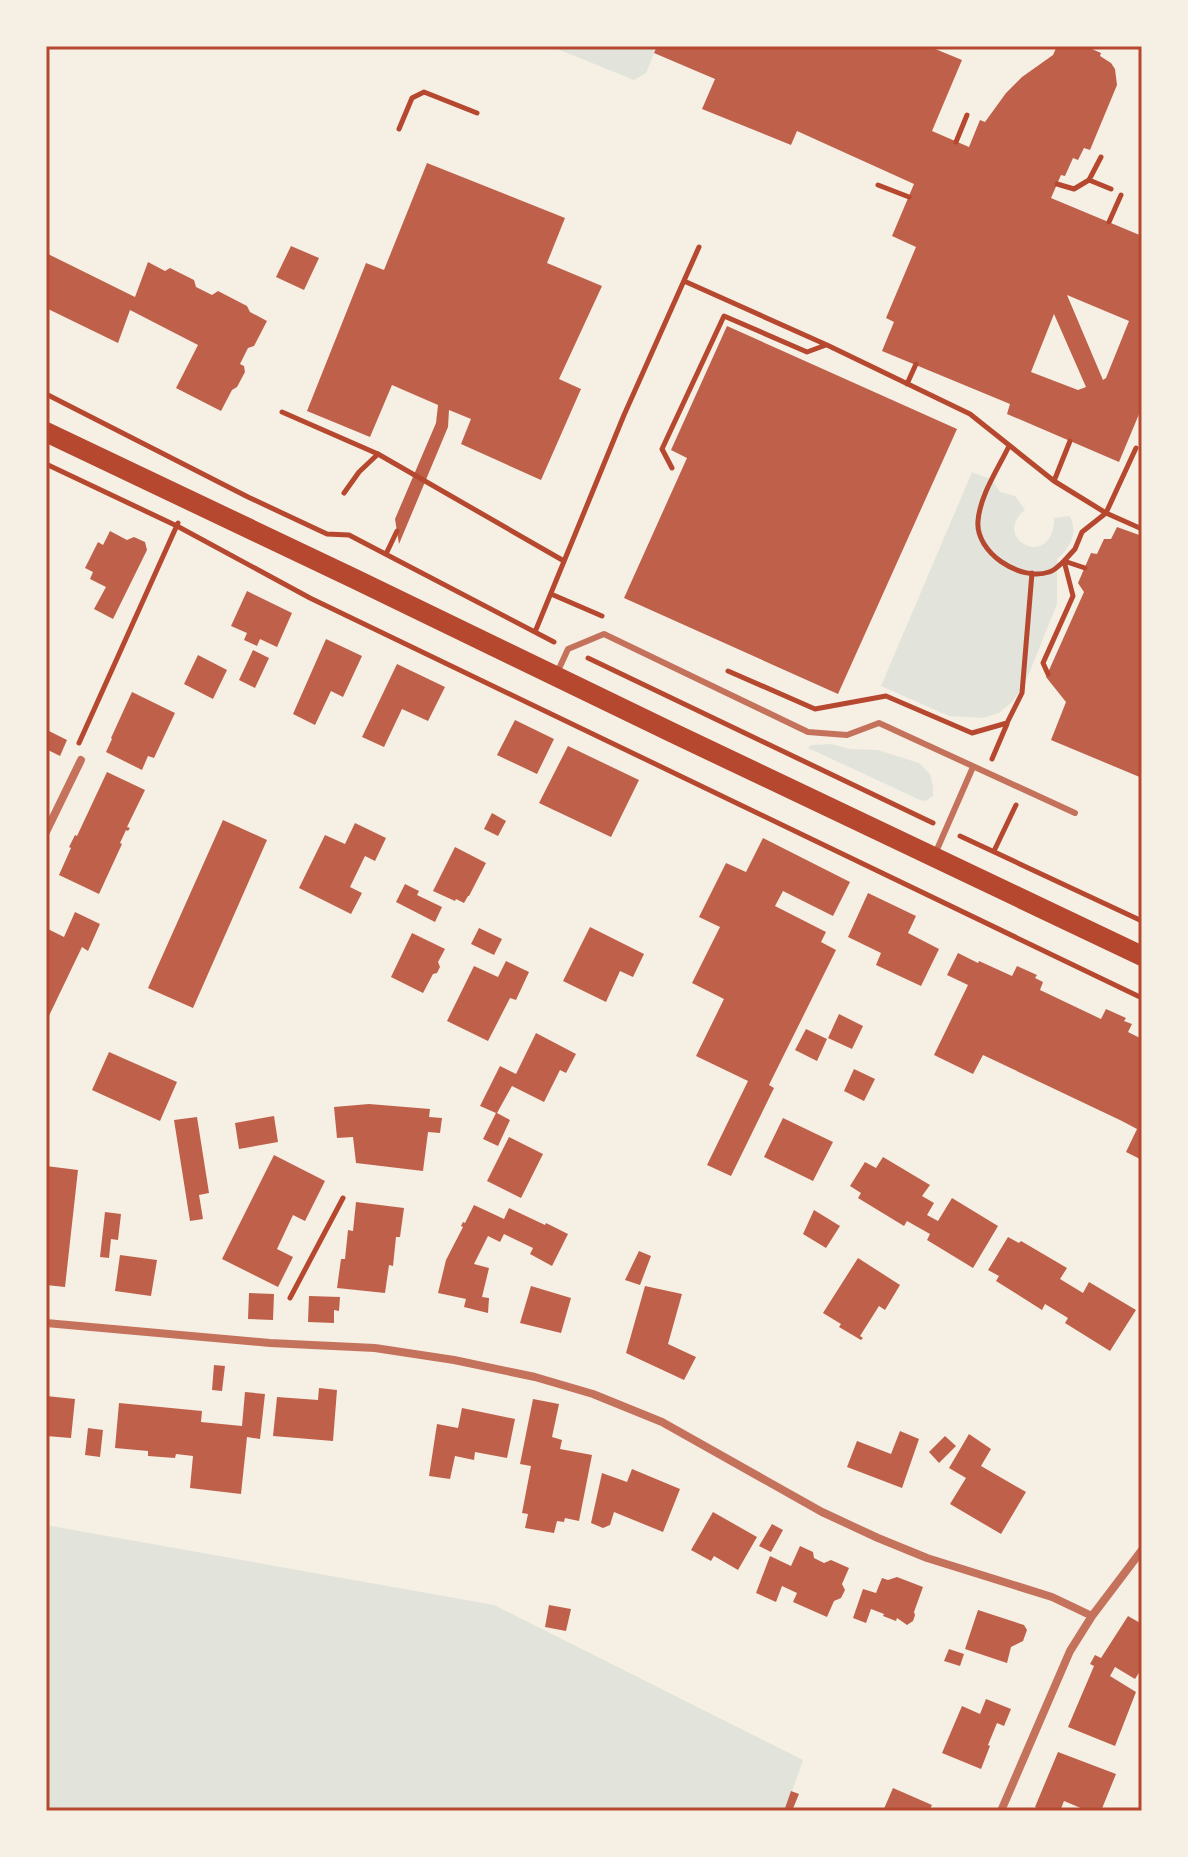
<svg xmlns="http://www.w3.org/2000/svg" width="1188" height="1857" font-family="'Nunito Sans',sans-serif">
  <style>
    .green { fill: #e2e4dc }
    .building { fill: #bf614a; fill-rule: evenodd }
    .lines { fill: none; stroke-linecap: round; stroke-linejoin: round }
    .path { stroke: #b5482f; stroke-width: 5 }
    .service { stroke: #c5725c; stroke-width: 6 }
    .minor { stroke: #c5725c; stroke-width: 8 }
    .primary { stroke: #b5482f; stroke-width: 20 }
    .neatline { fill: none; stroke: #b5482f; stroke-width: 3 }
  </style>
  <rect width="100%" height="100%" fill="#f6efe4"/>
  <path class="green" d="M550 46H657L646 73 634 80Z
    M972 472 992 480 1000 492 1015 496 1025 510C989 539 1054 572 1054 518L1070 516C1078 533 1071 547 1057 559V604L1024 686 1012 702 999 713 983 718 949 716 881 686Z
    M831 744 850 749 878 750 919 763 930 774 933 786V796L926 801 920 800 808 748 811 745Z
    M46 1525 494 1605 803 1760 785 1811H46Z"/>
  <path class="building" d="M657 46H928L962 60 932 131 969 147 980 120 985 122 1006 93 1022 77 1053 55 1057 46H1085L1101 53 1100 56 1111 63 1115 69 1117 85 1090 150 1084 148 1078 160 1073 158 1065 176 1061 175 1051 198 1142 236V407L1119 462 1007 414 1010 404 882 351 894 322 886 318 916 247 892 236 914 184 797 131 791 145 702 109 715 79 654 53ZM1067 295 1129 321 1106 378 1103 380ZM1054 314 1086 387 1078 390 1031 372Z
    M427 163 565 218 547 263 602 286 559 379 581 389 541 480 461 444 471 419 449 410 448 427 399 544 395 519 436 423 438 405 392 385 370 437 307 411 366 263 384 270Z
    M291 246 319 258 304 290 276 277Z
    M46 253 135 297 148 262 165 271 170 268 194 280 196 287 212 295 218 291 247 306 250 312 267 321 254 346 248 348 240 364 244 366 245 372 237 387 232 390 221 411 176 388 198 345 130 310 118 343 46 308Z
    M727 326 957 429 838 694 624 598 687 458 671 450Z
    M1117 527 1142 536V778L1051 740 1066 702 1046 677 1084 592 1078 583 1091 553 1097 554 1104 539H1111Z
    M110 531 127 540 134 537 145 542 147 550 113 619 94 609 106 587 90 579 93 572 85 568 98 542 103 545Z
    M247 591 292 613 277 647 260 639 257 646 244 640 247 633 231 626Z
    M326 639 362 656 343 697 331 691 315 725 293 714Z
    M253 650 269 658 255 688 239 680Z
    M198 655 227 670 213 699 184 684Z
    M397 664 445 687 428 721 402 709 384 747 362 737Z
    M132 692 175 713 154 758 148 756 142 770 106 752 112 739 111 738Z
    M515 720 554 739 537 774 497 755Z
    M49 731 67 740 60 756 46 749V737Z
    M568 746 639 780 611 837 539 803Z
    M107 772 145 790 127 827 130 828 128 831 126 830 120 843 122 844 99 894 59 875 71 848 69 847 75 835 77 836Z
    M492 813 506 821 498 836 484 829Z
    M223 820 267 840 193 1008 148 988Z
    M355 823 386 838 375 861 365 856 350 887 362 893 351 914 299 888 325 835 345 844Z
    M763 838 850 882 833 916 783 891 775 906 826 932 821 942 836 950 769 1085 774 1088 731 1176 707 1165 748 1081 696 1056 724 999 692 983 720 927 699 917 726 863 746 872Z
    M455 847 486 863 469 896H468L464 903 456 899 455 901 433 891Z
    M405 884 419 891 417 895 442 907 435 922 396 902Z
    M868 893 916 916 908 933 939 949 921 986 876 965 881 953 848 937Z
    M75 912 100 924 88 951 82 947 46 1022V928L64 937Z
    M590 927 644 954 633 977 620 971 606 1002 563 981Z
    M479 928 502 939 494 955 471 944Z
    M412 933 445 949 438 962 440 967 437 973 433 974 423 993 391 977Z
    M958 953 978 963 979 961 1012 976 1017 966 1037 975 1035 978 1043 982 1040 990 1101 1019 1106 1009 1126 1018 1124 1021 1132 1024 1128 1032 1142 1039V1160L1126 1152 1137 1129 1122 1121 983 1055 973 1074 934 1055 968 985 947 975Z
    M506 961 529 972 516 1000 510 998 488 1041 447 1021 474 966 498 977Z
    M839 1014 863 1026 852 1049 828 1038Z
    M806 1029 827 1039 817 1061 795 1050Z
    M536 1033 576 1054 566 1073 560 1070 544 1102 512 1086 497 1113 510 1120 498 1146 483 1139 496 1113 480 1106 500 1066 516 1074Z
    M109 1052 177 1082 160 1121 92 1090Z
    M854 1069 875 1079 864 1101 844 1091Z
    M369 1104 430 1109 429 1117 442 1118 440 1133 428 1132 423 1171 356 1163 353 1137 337 1138 334 1107Z
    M274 1116 278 1142 239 1149 235 1123Z
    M197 1117 209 1193 199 1195 203 1219 190 1221 174 1120Z
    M783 1118 833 1142 813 1181 764 1157Z
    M509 1137 543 1154 521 1198 487 1181Z
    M274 1155 325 1181 305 1221 293 1215 277 1249 293 1257 278 1287 222 1259Z
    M883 1157 930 1185 922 1196 934 1203 927 1215 938 1221 952 1198 998 1226 973 1268 927 1240 930 1234 907 1221 904 1226 858 1198 861 1193 850 1186 865 1162 876 1168Z
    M46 1166 78 1170 65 1287 46 1285Z
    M356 1202 404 1208 400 1237H396L393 1266 389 1265 385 1293 337 1288 341 1259H345L348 1230 353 1231Z
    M474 1205 504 1219 509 1208 545 1225 546 1223 568 1234 552 1266 530 1254 533 1248 504 1234 500 1242 488 1236 474 1264 489 1268 482 1297 489 1298 488 1313 464 1307 466 1299 438 1293 446 1260 463 1227 461 1226 463 1222 465 1223Z
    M814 1210 840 1226 826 1248 803 1234Z
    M105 1212 121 1214 118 1240 111 1239 109 1258 100 1257Z
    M1008 1237 1019 1243 1021 1241 1067 1268 1060 1279 1083 1293 1089 1282 1136 1310 1110 1351 1065 1323 1068 1318 1045 1304 1042 1310 996 1281 999 1276 988 1270Z
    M639 1251 651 1256 640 1285 625 1280Z
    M120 1255 157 1260 151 1296 115 1291Z
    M858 1258 900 1285 885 1310 879 1306 860 1336 863 1338 861 1340 839 1327 841 1324 823 1313Z
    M531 1286 571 1298 561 1333 520 1323Z
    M645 1286 682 1294 668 1344 696 1357 684 1380 626 1353Z
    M249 1293 274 1294 273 1320 248 1319Z
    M309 1296 340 1297 339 1311 334 1310V1323L308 1322Z
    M214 1365 225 1366 222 1391 212 1390Z
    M319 1388 337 1390 333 1441 273 1436 277 1397 318 1400Z
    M245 1392 265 1394 260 1439 247 1437 241 1494 190 1488 193 1456 176 1454 175 1458 148 1456V1451L115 1448 119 1403 202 1411 201 1422 242 1426Z
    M46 1396 75 1399 71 1438 46 1436Z
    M533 1399 559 1404 552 1437 562 1440 560 1449 592 1455 579 1521 565 1518 564 1522 557 1521 554 1533 525 1528 528 1514 522 1513 531 1466 520 1464Z
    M462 1408 515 1419 507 1458 475 1452 474 1460 455 1456 450 1479 429 1476 437 1424 458 1428Z
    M88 1428 103 1430 100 1457 85 1455Z
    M900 1431 919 1439 902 1488 847 1467 857 1441 891 1454Z
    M969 1434 991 1449 981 1466 1026 1492 1001 1534 950 1504 966 1478 949 1468Z
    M945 1436 956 1446 939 1463 929 1452Z
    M632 1469 680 1489 663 1532 614 1512 610 1525 603 1528 591 1523 602 1473 627 1482Z
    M713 1512 757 1537 738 1570 714 1556 711 1561 691 1550Z
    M772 1524 783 1530 771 1552 759 1546Z
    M800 1546 813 1552 814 1558 824 1563 831 1560 849 1568 842 1584 845 1590 841 1598 834 1601 827 1617 793 1602 797 1593 782 1586 776 1602 756 1593 770 1556 791 1566Z
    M897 1577 923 1587 914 1612 915 1615 913 1621 907 1625 897 1618 896 1621 883 1616 884 1614 871 1609 866 1623 853 1618 863 1589 876 1593 882 1578 888 1580Z
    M549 1605 571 1609 566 1631 545 1627Z
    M978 1610 1024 1625 1027 1630 1023 1641 1011 1647 1007 1663 965 1649Z
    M1128 1616 1142 1624V1668L1135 1679 1115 1667 1110 1676 1136 1692 1115 1746 1068 1727 1094 1666 1090 1664 1095 1655 1101 1658Z
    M949 1649 964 1654 960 1666 944 1661Z
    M986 1699 1011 1709 1004 1726 997 1723 988 1745 990 1746 981 1769 942 1753 962 1706 980 1714Z
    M1058 1752 1116 1774 1101 1811H1088L1064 1801 1060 1811H1040V1810L1035 1807Z
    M893 1788 932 1805 929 1811H883Z
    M791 1791 799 1794 792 1811H784Z"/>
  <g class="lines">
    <path class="path" d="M399 129 412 98 424 92 477 113
      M956 142 967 115
      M1089 180 1111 189
      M1057 184 1074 189 1089 180 1101 157
      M878 185 909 197
      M1109 222 1121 195
      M684 281 827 345 970 414 1054 481 1106 513 1142 529
      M907 384 916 364
      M46 394 248 497 327 534 349 535 554 642
      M282 412 378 454 564 561
      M1009 446C998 469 980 495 978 521 975 552 1020 582 1049 572 1054 571 1060 565 1064 561L1073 596 1043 663 1048 674
      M46 464 177 526 310 598 1142 998
      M672 468 662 449 724 316 807 352 826 345
      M1054 481 1070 441
      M344 493 359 472 378 454
      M386 554 397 531
      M1085 568 1064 561 1075 549 1082 532 1106 513 1136 448
      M551 594 602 616
      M535 632 624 415 699 247
      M588 658 933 823
      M728 671 815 709 886 696 972 733 1007 723 1022 693 1032 573
      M79 743 178 523
      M992 759 1007 724
      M960 836 1142 921
      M994 851 1016 805
      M290 1298 343 1198"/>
    <path class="service" d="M557 673 568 649 604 634 808 732 847 735 879 723 1075 813
      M935 854 973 767"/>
    <path class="minor" d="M46 832 81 760
      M46 1323 270 1343 375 1348 454 1360 535 1377 593 1394 662 1422 822 1512 878 1538 927 1558 1052 1597 1092 1616
      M1001 1811 1070 1651 1092 1616 1142 1550"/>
    <path class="primary" d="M46 432 355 579 671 732 1142 956"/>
  </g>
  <rect width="1188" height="1857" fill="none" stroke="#f6efe4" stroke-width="96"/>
  <rect x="48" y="48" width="1092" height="1761" class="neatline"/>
</svg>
